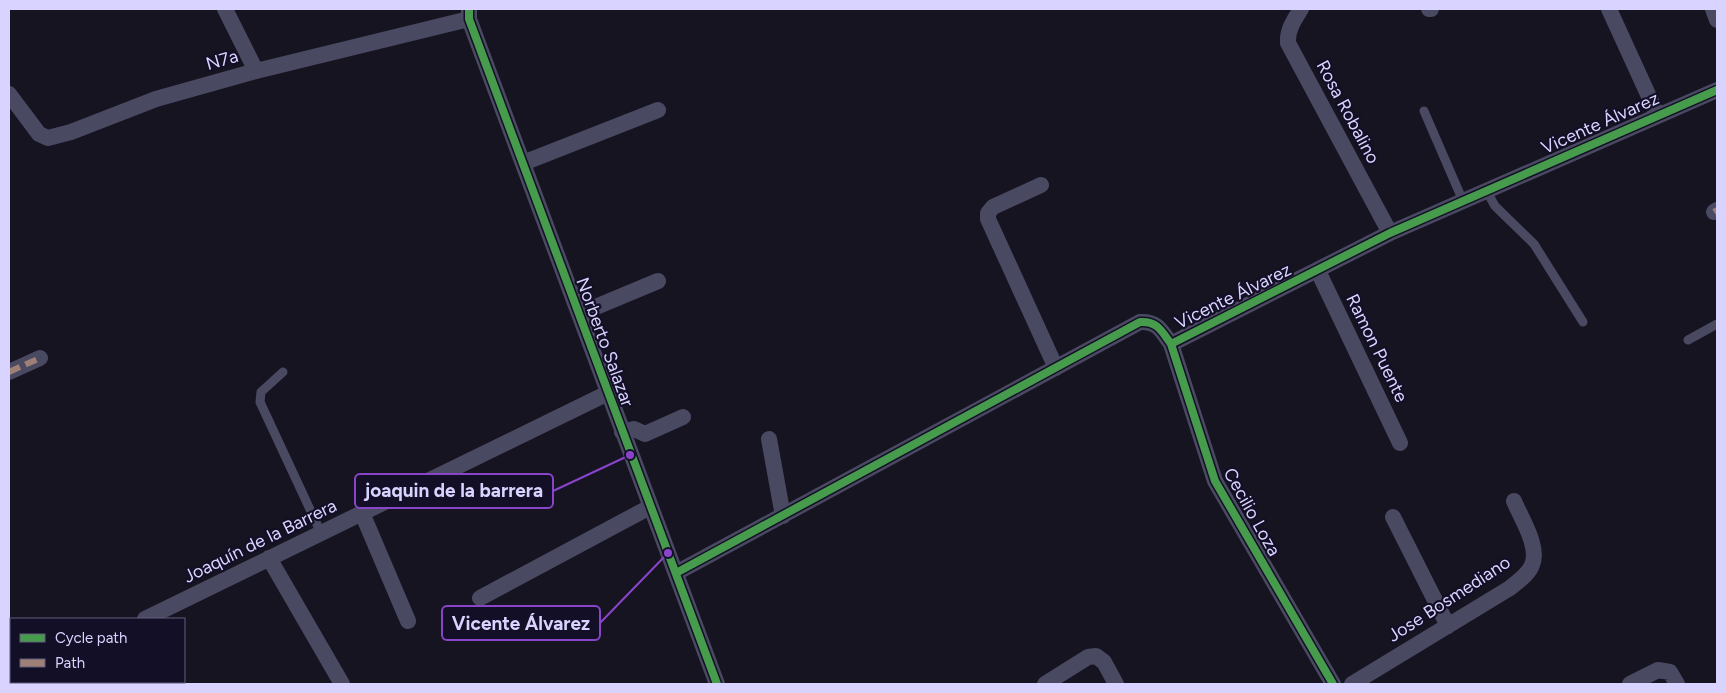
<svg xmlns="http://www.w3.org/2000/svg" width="1726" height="693" font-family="Figtree,sans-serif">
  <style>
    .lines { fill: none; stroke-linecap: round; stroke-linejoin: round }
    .lane { stroke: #4a4962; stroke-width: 9 }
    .street { stroke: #4a4962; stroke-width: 16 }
    .quiet { stroke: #9e8076; stroke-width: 6; stroke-dasharray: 12 6; stroke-linecap: butt }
    .cycleway-casing { stroke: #130f26; stroke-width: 11 }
    .cycleway { stroke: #469c4c; stroke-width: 8 }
    .labels { text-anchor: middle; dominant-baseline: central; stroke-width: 4.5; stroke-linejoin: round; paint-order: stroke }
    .street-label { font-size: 18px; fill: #d9d4ff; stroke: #130f26 }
    .leader { fill: none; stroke: #8945c9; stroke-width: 2 }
    .callout-dot { fill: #8945c9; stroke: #130f26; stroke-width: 2 }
    .callout { fill: #130f26; stroke: #8945c9; stroke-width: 2 }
    .callout-label { font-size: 19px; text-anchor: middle; font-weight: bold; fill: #d9d4ff }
  </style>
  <rect width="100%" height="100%" fill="#161421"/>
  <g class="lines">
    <path class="lane" d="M1424 111 1463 201
      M1486 190 1495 206 1534 244 1583 322
      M1688 340 1717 324
      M283 372 261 392 260 402 321 533"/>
    <path class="street" d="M225 9 256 71
      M469 9V19L717 684
      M1301 9C1294 20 1287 30 1288 43L1390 233
      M1429 9H1431
      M1609 9 1657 114
      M1713 9 1717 20
      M9 94 39 134 48 138 71 132 156 99 256 71 469 19
      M523 163 658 110
      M1041 185 993 207 988 213V219L1056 368
      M1714 212 1717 210
      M1318 271 1400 443
      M579 314 658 281
      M1171 344 1390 233 1717 90
      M9 372 40 358
      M622 432 634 429 645 434 683 417
      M769 439 783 516
      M362 513 408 621
      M1393 517 1448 626
      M269 558 342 684
      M676 573 1140 322C1157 321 1161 330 1171 344L1215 481 1333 684
      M480 598 650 507
      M145 619 608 393
      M12 684 17 682
      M1045 684 1088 657 1096 656 1104 662 1116 684
      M1352 684 1510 588C1517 582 1529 574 1532 565 1540 547 1521 518 1514 501
      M1630 684 1658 670 1670 672 1677 684"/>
    <path class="quiet" d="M1714 212 1717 210
      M9 372 40 358"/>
    <defs>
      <path id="cycleway" d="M469 9V19L717 684
        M1171 344 1390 233 1717 90
        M676 573 1140 322C1157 321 1161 330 1171 344L1215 481 1333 684"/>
    </defs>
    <use href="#cycleway" class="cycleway-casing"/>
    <use href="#cycleway" class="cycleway"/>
  </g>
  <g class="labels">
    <g class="street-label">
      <text transform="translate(222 60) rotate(-16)">N7a</text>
      <text transform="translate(1348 112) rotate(62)">Rosa Robalino</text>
      <text transform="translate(1600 123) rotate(-24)">Vicente Álvarez</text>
      <text transform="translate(1233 296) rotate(-26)">Vicente Álvarez</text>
      <text transform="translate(605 342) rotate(70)">Norberto Salazar</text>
      <text transform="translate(1377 348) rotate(64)">Ramon Puente</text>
      <text transform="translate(1252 512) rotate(61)">Cecilio Loza</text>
      <text transform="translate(260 541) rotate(-26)">Joaquín de la Barrera</text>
      <text transform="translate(1449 599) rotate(-33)">Jose Bosmediano</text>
    </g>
  </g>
  <path class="leader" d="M630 455L553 491M668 553L600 623"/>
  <g class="callout-dot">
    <circle cx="630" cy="455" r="5"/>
    <circle cx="668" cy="553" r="5"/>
  </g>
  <g class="callout">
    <rect x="355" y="474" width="198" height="34" rx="5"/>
    <rect x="442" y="606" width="158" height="34" rx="5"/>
  </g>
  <g class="callout-label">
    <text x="454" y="497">joaquin de la barrera</text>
    <text x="521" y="630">Vicente Álvarez</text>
  </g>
  <rect width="1726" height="693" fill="none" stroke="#d9d4ff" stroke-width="20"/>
  <rect x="10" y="618" width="175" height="65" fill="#130f26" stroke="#625e7d"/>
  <rect x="20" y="634" width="25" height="8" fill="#469c4c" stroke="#625e7d"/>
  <text x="55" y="643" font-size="15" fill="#d9d4ff">Cycle path</text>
  <rect x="20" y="659" width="25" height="8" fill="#9e8076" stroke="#625e7d"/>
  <text x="55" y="668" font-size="15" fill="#d9d4ff">Path</text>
</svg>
